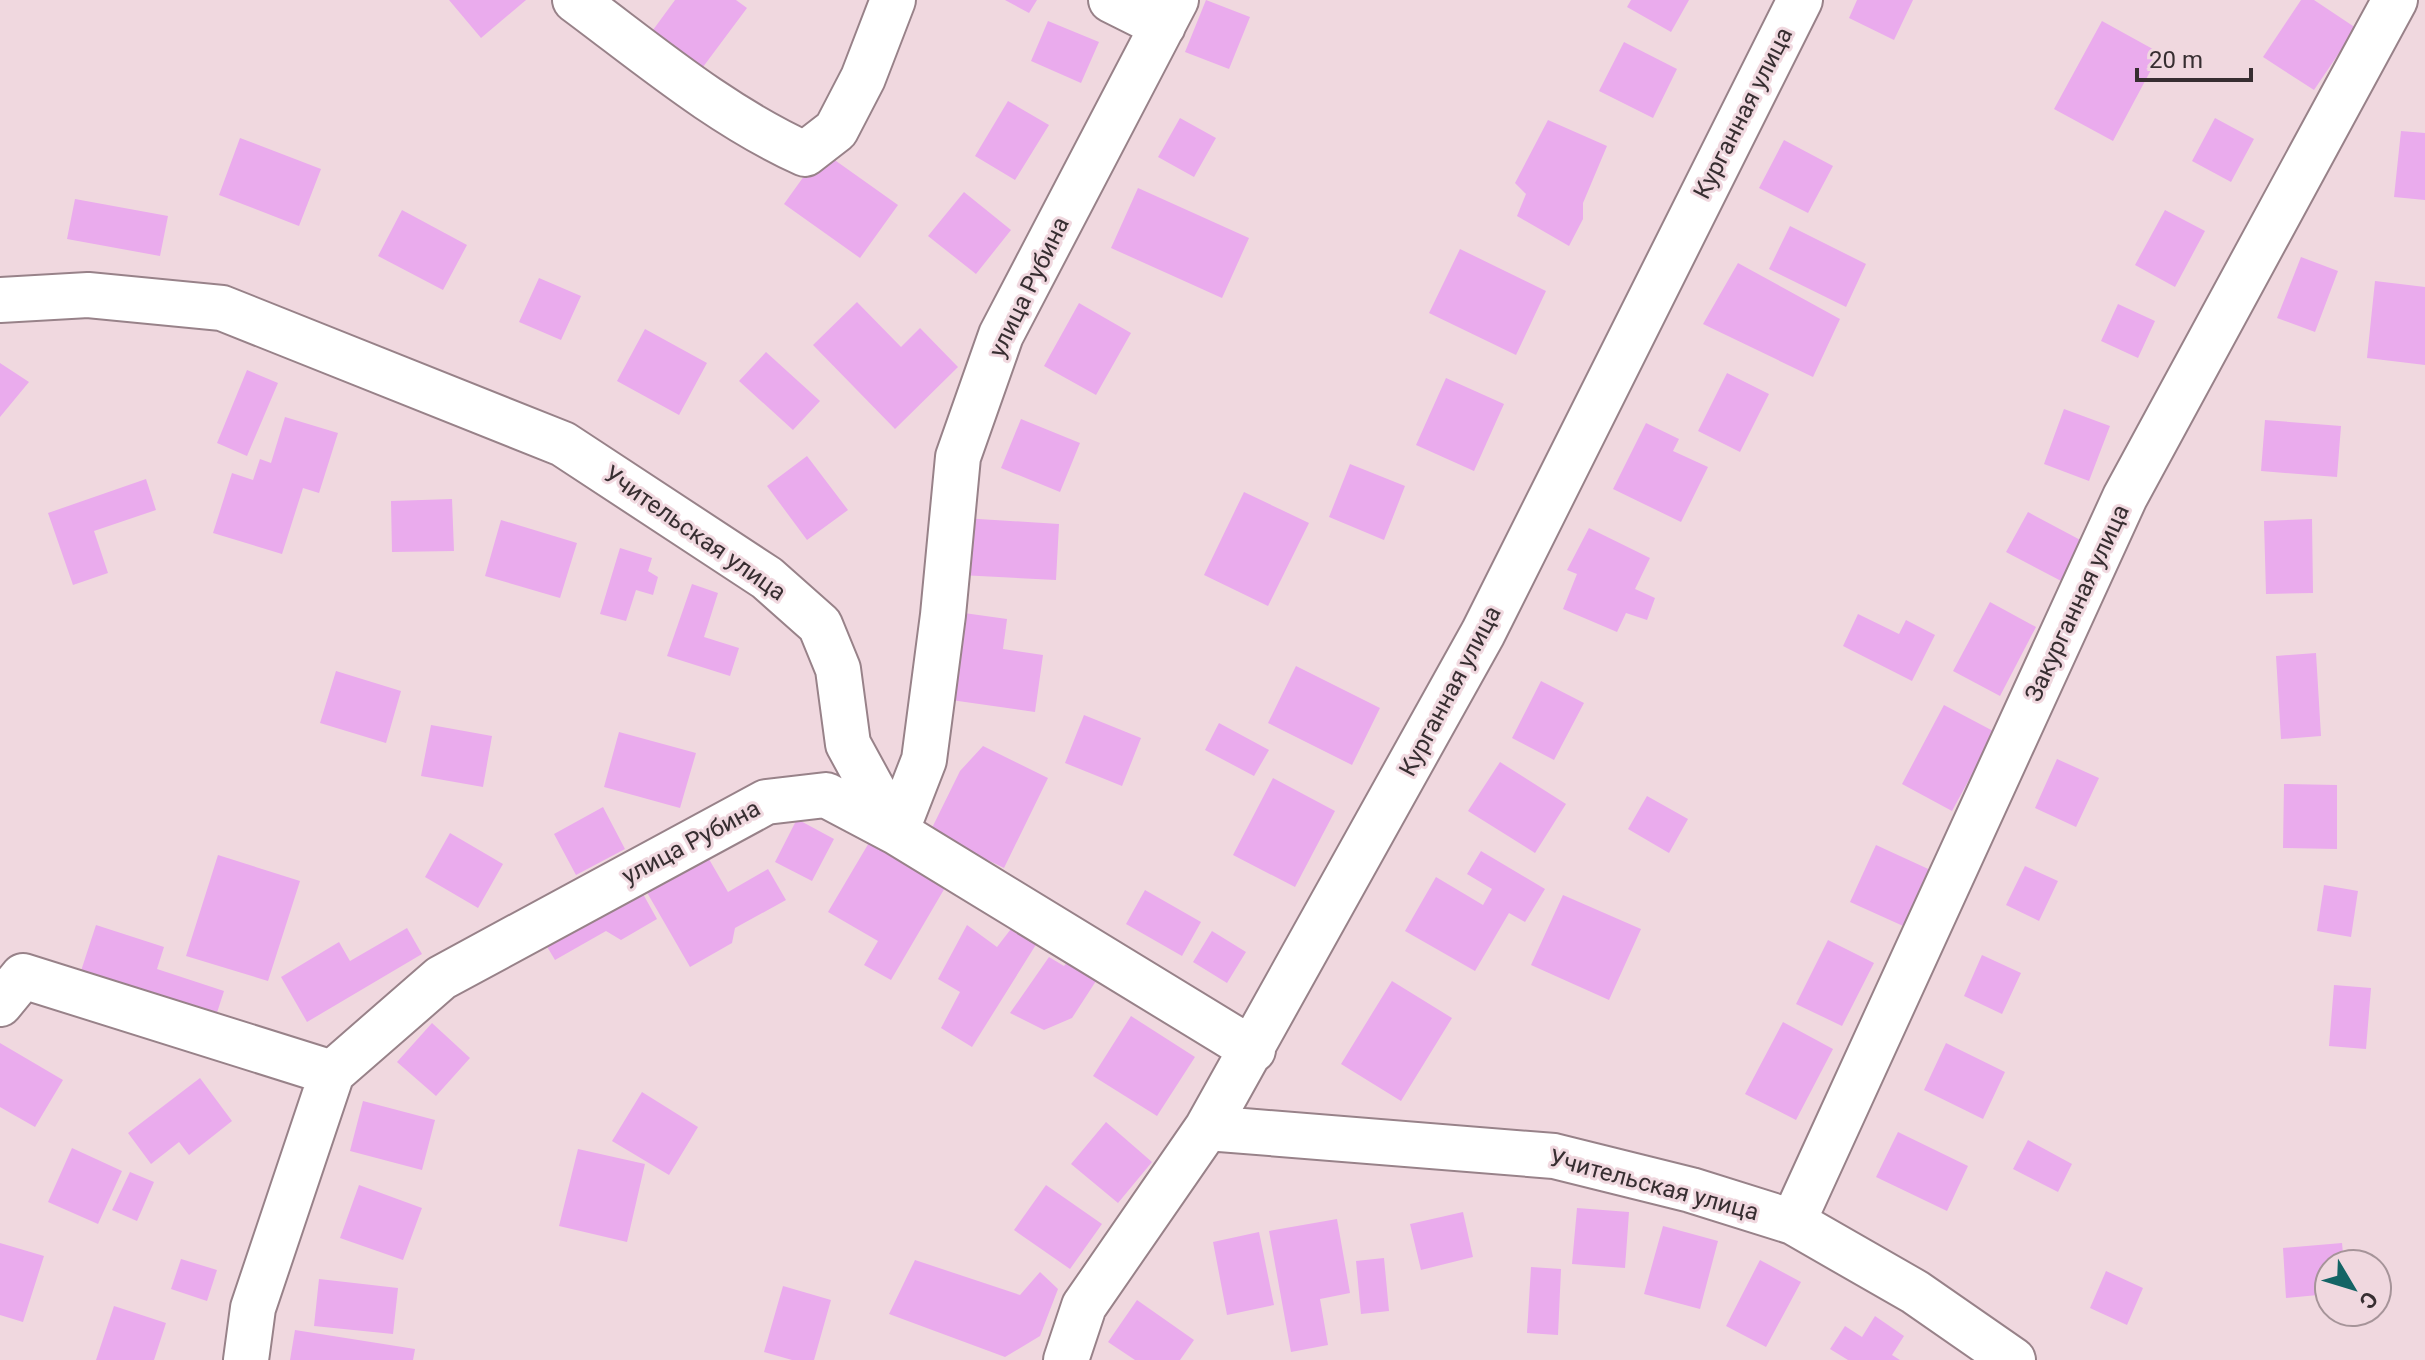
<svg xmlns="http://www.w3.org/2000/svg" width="2425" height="1360" font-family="Roboto,sans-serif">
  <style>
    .building { fill: #eaabed }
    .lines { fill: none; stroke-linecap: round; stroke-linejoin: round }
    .minor-casing { stroke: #988289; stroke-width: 48 }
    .minor { stroke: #fff; stroke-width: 44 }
    .labels { text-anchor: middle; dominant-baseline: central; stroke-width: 6; stroke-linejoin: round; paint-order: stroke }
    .street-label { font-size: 24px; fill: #372e31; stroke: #f0d8df }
  </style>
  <rect width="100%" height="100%" fill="#f0d8df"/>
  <path class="building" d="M449 0H526L481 38Z
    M675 0H736L747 8 703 67 653 30Z
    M1005 0H1037L1029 13Z
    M1206 0 1250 17 1229 69 1185 52Z
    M1631 0H1689L1671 32 1627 7Z
    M1857 0H1913L1894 40 1849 18Z
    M2301 0H2314L2356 28 2314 90 2263 57Z
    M1048 21 1099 42 1081 83 1031 61Z
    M2102 21 2160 53 2113 141 2054 109Z
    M1624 42 1677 69 1653 118 1599 91Z
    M1008 101 1049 125 1015 180 975 156Z
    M1180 118 1216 138 1194 177 1158 157Z
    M2215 118 2254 139 2231 182 2192 161Z
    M1548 120 1607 146 1583 203V219L1569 246 1517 216 1526 194 1515 183Z
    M2401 131 2425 133V200L2394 197Z
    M240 138 321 169 299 226 219 195Z
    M1784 140 1833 166 1808 213 1759 188Z
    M822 151 898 205 860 258 784 204Z
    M1138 188 1249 238 1222 298 1111 248Z
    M964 192 1011 230 976 274 928 236Z
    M75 199 168 216 160 256 67 239Z
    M402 210 467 245 443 290 378 256Z
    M2165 210 2205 231 2175 287 2135 265Z
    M1790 226 1866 264 1846 307 1769 269Z
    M1460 249 1546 291 1516 355 1429 313Z
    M2301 257 2338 271 2315 332 2277 318Z
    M1738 263 1840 319 1813 377 1703 324Z
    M539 278 581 296 561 340 519 322Z
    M2375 281 2425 287V365L2367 358Z
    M857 302 901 347 920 328 958 367 895 429 813 345Z
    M1079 303 1131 333 1096 395 1044 366Z
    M2118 304 2155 321 2138 358 2101 341Z
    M645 329 707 363 679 415 617 381Z
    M766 352 820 401 793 430 739 381Z
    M0 363 29 382 0 417Z
    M247 370 278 383 247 456 217 443Z
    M1727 373 1769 394 1740 452 1698 431Z
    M1446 378 1504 404 1474 471 1416 445Z
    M2064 409 2110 426 2089 481 2044 464Z
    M285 417 338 433 319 493 303 488 282 554 213 533 232 473 253 480 260 459 271 463Z
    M1021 419 1080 443 1060 492 1001 468Z
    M2265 420 2341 426 2337 477 2261 471Z
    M1646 423 1679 439 1673 451 1708 467 1681 522 1613 489Z
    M807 456 848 510 807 540 767 486Z
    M1350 464 1405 486 1384 540 1329 517Z
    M146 479 156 510 94 531 108 573 73 585 48 513Z
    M1244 492 1309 523 1268 606 1204 575Z
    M452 499 454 551 392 552 391 501Z
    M2028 512 2086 543 2065 583 2006 552Z
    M963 518 1059 524 1056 580 960 575Z
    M2312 519 2313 593 2266 594 2264 521Z
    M501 520 577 543 560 598 485 576Z
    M1589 528 1650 558 1635 589 1655 598 1647 620 1626 613 1617 632 1563 609 1577 574 1567 570Z
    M620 548 652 558 648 571 658 577 653 595 636 590 626 621 600 614Z
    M692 584 718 593 704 637 739 648 730 676 667 656Z
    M1990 602 2036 627 2000 696 1953 671Z
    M964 613 1007 619 1003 649 1043 655 1035 712 951 700Z
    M1858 614 1899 634 1906 620 1935 635 1912 681 1843 646Z
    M2316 653 2321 736 2281 739 2276 656Z
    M1296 666 1380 708 1352 765 1268 723Z
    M336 671 401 691 386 743 320 723Z
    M1541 681 1584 703 1554 760 1512 738Z
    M1944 705 1995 732 1952 811 1902 784Z
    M1084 715 1141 738 1122 786 1065 763Z
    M1219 723 1269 750 1254 776 1205 750Z
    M431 725 492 736 483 787 421 776Z
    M619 732 696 753 680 808 604 787Z
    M983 746 1048 778 1004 868 930 832 960 771Z
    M2057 759 2099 778 2076 827 2035 808Z
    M1500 762 1566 804 1535 853 1468 811Z
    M1273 778 1335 811 1295 887 1233 855Z
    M2284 784 2337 785V849L2283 848Z
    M1647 796 1688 819 1669 853 1628 829Z
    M603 807 625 849 576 875 554 834Z
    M797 819 834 839 812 881 775 862Z
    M450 833 503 864 478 908 425 877Z
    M870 841 946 886 891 980 864 965 878 941 828 912Z
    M1876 845 1937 873 1912 930 1850 902Z
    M1481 851 1545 889 1525 922 1509 913 1475 971 1405 931 1436 877 1483 905 1492 889 1467 874Z
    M706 854 728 892 768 869 786 900 735 928 732 943 690 967 645 889Z
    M218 855 300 881 268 981 186 956Z
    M2025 866 2058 881 2039 921 2006 905Z
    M638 885 657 919 621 940 606 931 555 960 543 940Z
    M2324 885 2358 891 2351 937 2317 931Z
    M1145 890 1201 922 1182 956 1126 924Z
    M1563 895 1641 929 1609 1000 1531 965Z
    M96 925 164 947 157 969 224 991 214 1022 79 977Z
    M967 925 997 947 1014 925 1037 943 972 1047 941 1028 960 992 938 979Z
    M407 928 422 954 307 1022 281 977 339 942 350 961Z
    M1212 931 1246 952 1227 983 1193 962Z
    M1828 940 1874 963 1842 1026 1796 1004Z
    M1982 955 2021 973 2002 1014 1964 996Z
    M1072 956 1087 966 1096 981 1072 1018 1044 1030 1010 1013 1049 957 1064 966Z
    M1392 981 1452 1018 1401 1101 1341 1064Z
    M2334 985 2371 988 2366 1049 2329 1046Z
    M1131 1016 1195 1057 1157 1116 1093 1076Z
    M1783 1022 1833 1049 1796 1120 1745 1094Z
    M432 1023 470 1058 436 1096 397 1062Z
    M0 1043 63 1080 35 1127 0 1107Z
    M1946 1043 2005 1072 1983 1119 1924 1090Z
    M200 1078 232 1121 189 1155 179 1142 151 1164 128 1133Z
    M642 1092 698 1127 669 1175 612 1141Z
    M363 1101 435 1120 422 1170 350 1151Z
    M1106 1122 1152 1162 1118 1203 1071 1164Z
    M1898 1132 1968 1166 1947 1211 1876 1177Z
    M2028 1140 2072 1164 2058 1192 2013 1169Z
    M72 1148 122 1171 98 1224 48 1202Z
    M578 1149 645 1164 627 1242 559 1226Z
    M130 1172 154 1182 137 1221 112 1210Z
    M359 1185 422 1208 403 1260 340 1238Z
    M1046 1185 1102 1224 1070 1269 1014 1230Z
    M1577 1208 1629 1212 1625 1268 1572 1264Z
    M1463 1212 1473 1257 1421 1270 1410 1224Z
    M1337 1219 1350 1293 1320 1299 1328 1345 1291 1352 1269 1231Z
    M1663 1226 1718 1241 1700 1309 1644 1294Z
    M1259 1232 1274 1305 1227 1315 1213 1242Z
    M0 1243 44 1256 23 1322 0 1315Z
    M2342 1243 2344 1264H2329V1294L2286 1298 2283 1248Z
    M1384 1258 1389 1311 1361 1314 1356 1261Z
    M181 1259 217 1270 207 1301 171 1289Z
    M915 1260 1020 1295 1040 1272 1058 1289 1040 1336 1005 1357 889 1314Z
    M1760 1260 1801 1282 1766 1347 1726 1326Z
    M1531 1267 1561 1269 1558 1335 1527 1333Z
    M2106 1271 2143 1288 2127 1325 2090 1308Z
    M319 1279 398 1288 393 1334 314 1326Z
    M783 1286 831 1300 814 1360H792L764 1352Z
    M1137 1300 1194 1340 1180 1360H1135L1108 1342Z
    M114 1306 166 1323 154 1360H96Z
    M1875 1316 1904 1336 1892 1355 1900 1360H1848L1830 1349 1845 1326 1862 1337Z
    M295 1330 415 1349 413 1360H290Z"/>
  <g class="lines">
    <defs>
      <path id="minor" d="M575 0C649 55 721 116 805 154L836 130 863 78 893 0
        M1111 0 1163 26
        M0 300 88 295 222 308 563 444 767 578 820 625 838 669 848 744 896 832 1253 1050
        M0 1004 23 976 332 1073
        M1207 1128 1554 1156 1691 1190 1793 1222 1915 1292 2013 1360
        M1793 1222 2125 497 2395 0
        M246 1360 253 1308 332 1073 441 978 766 802 826 795 896 832 924 760 943 615 958 457 1001 335 1176 0
        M1066 1360 1084 1306 1207 1128 1483 633 1800 0"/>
    </defs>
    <use href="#minor" class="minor-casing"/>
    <use href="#minor" class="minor"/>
  </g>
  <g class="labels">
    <g class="street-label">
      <text transform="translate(1743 113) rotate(-63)">Курганная улица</text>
      <text transform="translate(1029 287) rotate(-64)">улица Рубина</text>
      <text transform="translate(695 533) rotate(35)">Учительская улица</text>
      <text transform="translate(2077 603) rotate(-65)">Закурганная улица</text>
      <text transform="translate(1450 691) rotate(-62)">Курганная улица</text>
      <text transform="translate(691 842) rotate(-28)">улица Рубина</text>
      <text transform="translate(1654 1185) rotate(15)">Учительская улица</text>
    </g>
  </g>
  <g transform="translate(2353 1288) rotate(128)"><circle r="38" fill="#f0d8df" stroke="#a69499" stroke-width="2"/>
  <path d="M0-6L14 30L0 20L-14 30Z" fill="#146465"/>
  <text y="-12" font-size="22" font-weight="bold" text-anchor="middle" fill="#372e31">С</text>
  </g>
  <path d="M2137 68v12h114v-12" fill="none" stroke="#372e31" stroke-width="4"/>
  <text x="2149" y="68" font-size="24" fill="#372e31" stroke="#f0d8df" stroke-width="6" paint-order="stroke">20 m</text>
</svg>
